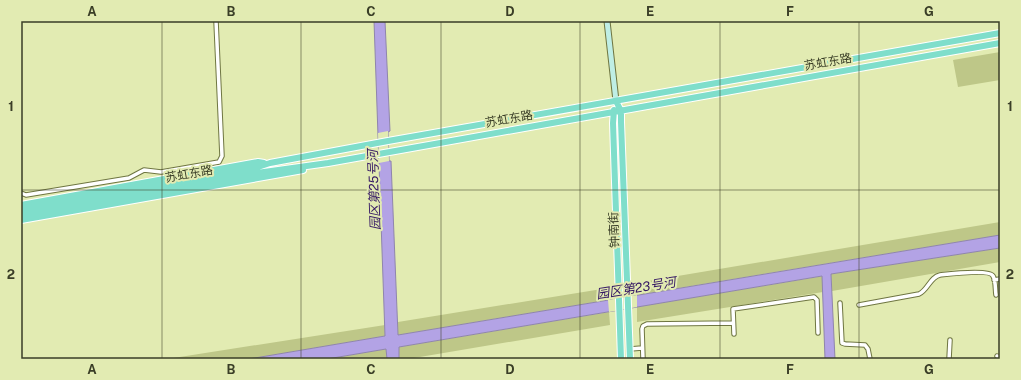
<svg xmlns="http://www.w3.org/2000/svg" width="1021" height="380" font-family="'Public Sans','Noto Sans SC',sans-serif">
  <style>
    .green { fill: #bec788 }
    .water { fill: #b3a3e5; stroke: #8f85ac }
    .pier { fill: #e2ebb2 }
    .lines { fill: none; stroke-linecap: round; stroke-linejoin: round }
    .street-casing { stroke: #6f7642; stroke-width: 5.5 }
    .secondary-casing { stroke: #6f7642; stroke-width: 7 }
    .primary-casing { stroke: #fff; stroke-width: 8 }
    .street { stroke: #fff; stroke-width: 3.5 }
    .secondary { stroke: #bfeee5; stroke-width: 5 }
    .primary { stroke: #7fdecb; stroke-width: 6 }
    .grid { fill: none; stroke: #3a3e27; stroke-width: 1; stroke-opacity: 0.55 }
    .labels { text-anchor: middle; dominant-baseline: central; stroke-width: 4; stroke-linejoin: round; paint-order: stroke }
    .street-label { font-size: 12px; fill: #3a3e27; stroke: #e2ebb2 }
    .water-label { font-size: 13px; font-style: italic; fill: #351864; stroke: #e2ebb2 }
    .neatline { fill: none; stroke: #3a3e27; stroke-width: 1.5 }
    .grid-label { font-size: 13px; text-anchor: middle; font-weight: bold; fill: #3a3e27 }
  </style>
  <rect width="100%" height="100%" fill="#e2ebb2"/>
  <path class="green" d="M1000 52V80L958 87 953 60Z
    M1000 222V235L637 295 636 283Z
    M1000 248V262L832 291 831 274Z
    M823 276V292L637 322V307Z
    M608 288V300L398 335V322Z
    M609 312 610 325 408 359H399V347Z
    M385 325V336L249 359H167Z
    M386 349 387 359H327Z"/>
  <path class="water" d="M374 21H385L390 131 388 132 389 159V161H391L398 335 1000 235V248L831 274 835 359H825L822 276 399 347V359H387L386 349 327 359H249L385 336Z"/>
  <path class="pier" d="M388 131 389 161 379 163 378 133Z
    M637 295V307L609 312 608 300Z"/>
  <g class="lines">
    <defs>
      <path id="street" d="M21 193 26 195 129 178 144 170 161 172 219 162 222 156 216 21
        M994 280 1000 279
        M840 303 842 343 845 344 865 345 868 349 870 359
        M859 305 919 294C928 290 930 277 940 275 949 274 990 269 993 276 996 281 995 289 996 295
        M734 334 733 309 814 297 817 300 818 333
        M630 349 642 348
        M997 356 1000 357
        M643 359 642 329 643 326 647 324 733 323
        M949 359 950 340"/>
      <path id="secondary" d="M607 21 616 101"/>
      <path id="primary" d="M616 101 621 111V122L630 359
        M614 110 613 123 621 359
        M21 205 258 162 264 163
        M21 211 189 180 258 167 270 163 388 141 1000 33
        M21 216 257 173 328 163 1000 43
        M21 220 303 170"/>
    </defs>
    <use href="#street" class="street-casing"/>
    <use href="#secondary" class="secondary-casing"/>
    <use href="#primary" class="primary-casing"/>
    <use href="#street" class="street"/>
    <use href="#secondary" class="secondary"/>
    <use href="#primary" class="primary"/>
  </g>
  <path class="grid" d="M162 21V359M301 21V359M441 21V359M580 21V359M720 21V359M859 21V359M21 190H1000"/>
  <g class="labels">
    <g class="street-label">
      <text transform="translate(828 62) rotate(-10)">苏虹东路</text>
      <text transform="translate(509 119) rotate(-10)">苏虹东路</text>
      <text transform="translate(189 174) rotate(-10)">苏虹东路</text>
      <text transform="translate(614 230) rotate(-92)">钟南街</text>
    </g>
    <g class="water-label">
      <text transform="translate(374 190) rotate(-92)">园区第25号河</text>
      <text transform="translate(636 288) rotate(-9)">园区第23号河</text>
    </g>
  </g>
  <rect width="1021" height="380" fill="none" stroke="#e2ebb2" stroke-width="44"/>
  <rect x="22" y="22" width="977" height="336" class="neatline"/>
  <g class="grid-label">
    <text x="92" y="16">A</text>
    <text x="231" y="16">B</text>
    <text x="371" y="16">C</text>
    <text x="510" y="16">D</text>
    <text x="650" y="16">E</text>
    <text x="790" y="16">F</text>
    <text x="929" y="16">G</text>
    <text x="11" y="111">1</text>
    <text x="1010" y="111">1</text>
    <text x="11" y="279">2</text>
    <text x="1010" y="279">2</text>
    <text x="92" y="374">A</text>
    <text x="231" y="374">B</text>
    <text x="371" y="374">C</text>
    <text x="510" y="374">D</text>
    <text x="650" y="374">E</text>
    <text x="790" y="374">F</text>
    <text x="929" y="374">G</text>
  </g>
</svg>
